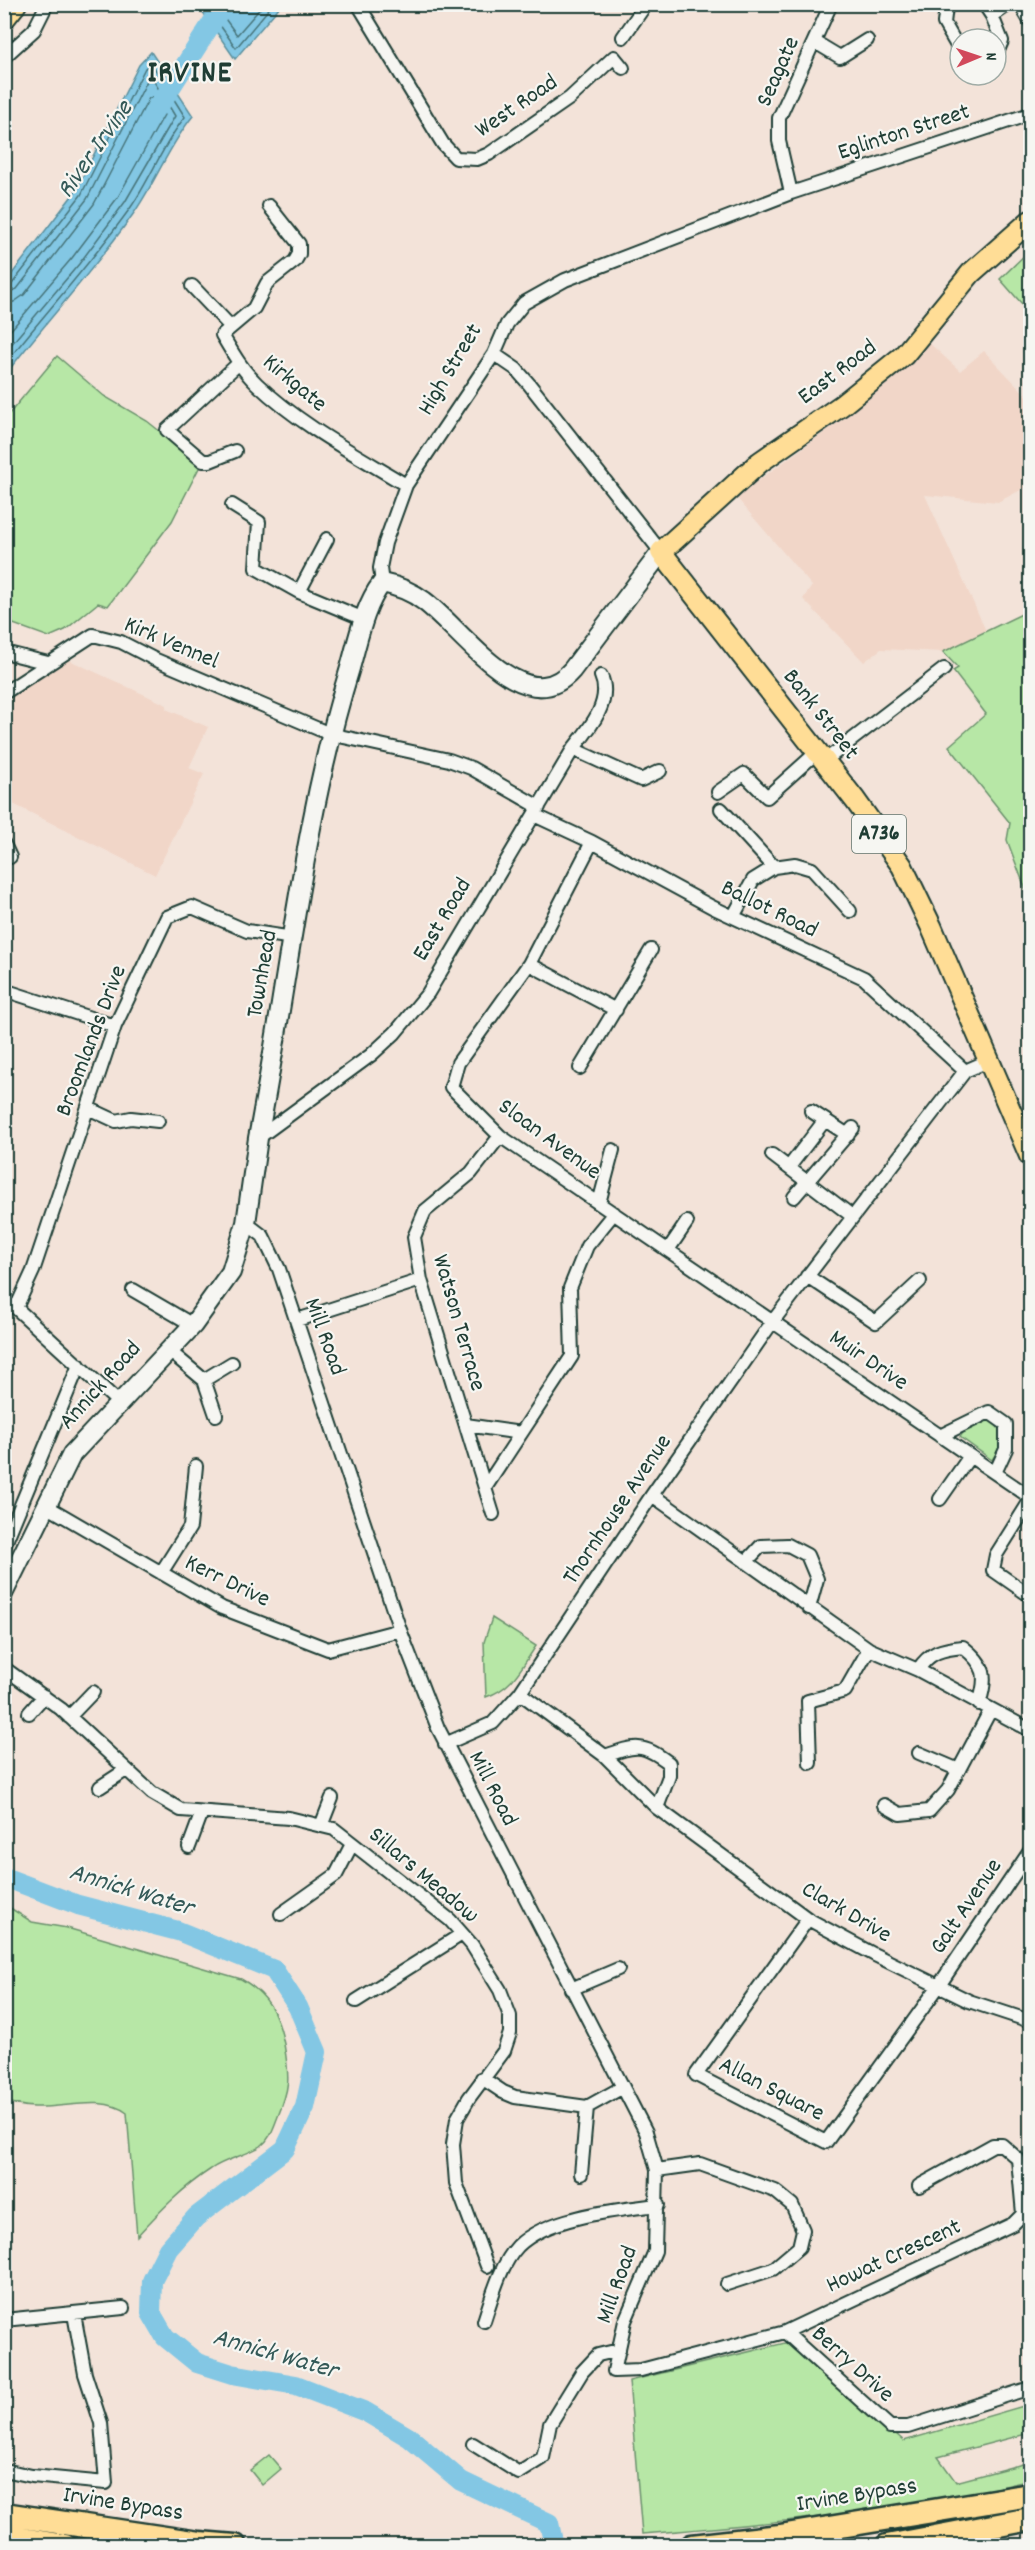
<svg xmlns="http://www.w3.org/2000/svg" width="1035" height="2550" font-family="Dekko,sans-serif">
  <style>
    .built { fill: #f1d6c8 }
    .green { fill: #b7e7a6; stroke: #6b926d; stroke-width: 1.5 }
    .water { fill: #83c7e4; stroke: #5b909e; stroke-width: 1.5 }
    .lines { fill: none; stroke-linecap: round; stroke-linejoin: round }
    .shore { stroke: #47747a; stroke-width: 1.5 }
    .river { stroke: #83c7e4; stroke-width: 20 }
    .street-casing { stroke: #1f3d34; stroke-width: 16 }
    .secondary-casing { stroke: #1f3d34; stroke-width: 22 }
    .primary-casing { stroke: #1f3d34; stroke-width: 24 }
    .highway-casing { stroke: #1f3d34; stroke-width: 27 }
    .street { stroke: #f6f6f2; stroke-width: 12 }
    .secondary { stroke: #f6f6f2; stroke-width: 18 }
    .primary { stroke: #ffdd96; stroke-width: 20 }
    .highway { stroke: #ffdd96; stroke-width: 22 }
    .labels { text-anchor: middle; dominant-baseline: central; stroke-width: 4.5; stroke-linejoin: round; paint-order: stroke }
    .shield { fill: #f6f6f2; stroke: #60746d; stroke-width: 1.5 }
    .shield-label { font-size: 22px; font-weight: bold; fill: #1f3d34 }
    .street-label { font-size: 24px; fill: #1f3d34; stroke: #f6f6f2 }
    .water-label { font-size: 26px; font-style: italic; fill: #335957; stroke: #f6f6f2 }
    .district-label { font-size: 30px; font-weight: bold; letter-spacing: 1.5px; fill: #1f3d34; stroke: #f6f6f2 }
  </style>
  <rect width="100%" height="100%" fill="#f3e3d9"/>
  <filter id="ink" filterUnits="userSpaceOnUse"><feTurbulence type="fractalNoise" baseFrequency=".0167" numOctaves="2"/><feDisplacementMap in="SourceGraphic" scale="12" xChannelSelector="R" yChannelSelector="G"/><feConvolveMatrix kernelMatrix="1 2 1 2 8 2 1 2 1" color-interpolation-filters="sRGB"/></filter>
  <g filter="url(#ink)">
    <path class="built" d="M927 341 960 371 984 351 1030 399V485L998 502 925 495 986 631 943 652 881 649 864 662 803 599 812 586 736 497 852 412Z
      M69 660 167 705 166 709 208 727 189 768 204 774 155 875 5 800V700Z"/>
    <path class="green" d="M1030 250V313L1000 279Z
      M57 356 104 396 147 421 201 464 172 521 108 606 98 603 65 630 49 637 5 621 4 420Z
      M1030 610V901L1007 840 1010 823 949 746 986 714 953 671 958 668 943 652Z
      M989 1419C1006 1430 1003 1444 992 1460L960 1437 966 1428Z
      M492 1618 536 1646C521 1668 513 1688 486 1697L484 1642Z
      M4 1904 32 1922 67 1928 241 1979C268 1994 278 2014 284 2044 290 2079 290 2087 277 2119 273 2129 270 2139 261 2146 246 2156 226 2158 211 2169 183 2187 159 2212 137 2236L127 2113C95 2089 43 2120 5 2100Z
      M789 2342 904 2441 1030 2404V2433L938 2457 956 2482 1030 2462V2480C903 2512 773 2523 642 2534L629 2381Z
      M269 2455 281 2469 262 2485 250 2470Z"/>
    <path class="water" d="M198 5H281L235 59Z
      M151 52 193 116C170 144 157 179 136 210 96 268 48 319 5 375V283L75 192 139 65Z"/>
    <g class="lines">
      <path class="shore" d="M205 4 236 48 273 4
        M214 4 237 35 264 4
        M4 287 12 284 81 195 145 68 152 64 185 117C163 144 151 178 131 207 92 262 46 312 4 365
        M4 294 17 289 87 199 148 79 152 78 175 116 125 202 79 264 4 353
        M4 303 14 302 24 295 94 204 149 98 154 97 164 115 118 197 72 258 4 338"/>
      <path class="river" d="M159 106 224 4
        M4 1877 78 1905 178 1931 274 1970 298 2007 317 2052 305 2107 285 2149 196 2217 168 2249 152 2281 151 2313 165 2337 197 2363 232 2374 296 2385 366 2412 410 2438 461 2481 549 2523 554 2546"/>
      <defs>
        <path id="street" d="M358 4 443 144 456 158 477 159 489 154 570 98 614 57 623 68
          M951 4 946 7 944 23 960 51
          M984 4 992 16 1002 41 996 55
          M1020 4 1030 21
          M992 16 1009 4
          M623 37 646 4
          M815 42 840 57 867 40
          M4 57 34 30 47 4
          M791 193 779 141V118L831 4
          M269 206 299 244V254L295 261 267 283 254 308 222 335C232 352 242 370 257 384 300 425 355 454 406 485
          M192 286 231 327
          M494 354 516 369 529 384 661 552
          M235 451 210 461H203L167 430 239 363
          M232 505 259 522 256 568 299 592 364 619
          M382 583 380 568 385 543 406 485 494 354 507 324 524 303 565 280 791 193 1030 114
          M299 592 327 539
          M4 652 48 663
          M4 693 93 635 121 642 154 659 330 734 449 760 471 768 539 807
          M573 749 641 780 660 771
          M823 762 944 669
          M718 792 744 774 767 797 816 753
          M721 809 774 867
          M534 815 592 842 712 907 864 978 965 1071
          M592 842 529 964 458 1063 451 1087 500 1136 1030 1497
          M4 844 10 857
          M733 917 753 880 774 867 795 864 812 869 850 911
          M529 964 616 1010
          M4 990 115 1026
          M580 1068 651 950
          M88 1108 116 1121 131 1118 158 1121
          M811 1111 848 1135
          M258 1138 371 1055 395 1033 428 993 573 749C588 730 613 702 601 676
          M772 1155 852 1216
          M789 1167 825 1120
          M794 1197 853 1128
          M599 1203 613 1150
          M246 1223 263 1236 279 1269 400 1630 438 1728 646 2132 657 2170 655 2251 625 2321 614 2371 641 2370 785 2332 1013 2224 1023 2214 1018 2159 1002 2145H993L919 2186
          M668 1250 687 1222
          M807 1276 876 1322 920 1281
          M133 1290 193 1325
          M4 1301 16 1308 118 1402
          M16 1308 33 1271 115 1026 167 917 192 907 247 931 293 938
          M297 1320 421 1280
          M167 1349 204 1380 216 1415
          M204 1380 232 1363
          M466 1425 521 1433
          M940 1436 989 1412 1006 1424V1449L995 1473
          M485 1488 572 1356 570 1288 587 1246 614 1213
          M652 1495 869 1649 918 1670 1030 1730
          M940 1499 970 1456
          M48 1507 222 1608 328 1649 400 1630
          M493 1514 421 1280 414 1237 425 1211 471 1173 500 1136
          M4 1546 79 1365
          M746 1562 761 1546 788 1545 807 1555 817 1579 809 1608
          M161 1573 190 1527 196 1466
          M1026 1593 993 1570 996 1555 1030 1501
          M4 1668 61 1709 152 1793 181 1810 289 1818 334 1829 450 1920 472 1945 500 1990 510 2016V2033L504 2051 469 2098 457 2119 453 2144 456 2183 487 2266
          M918 1670C929 1652 942 1649 963 1647 986 1665 988 1676 979 1704
          M520 1693 605 1756 657 1808 808 1919 875 1955 969 2001 1030 2021
          M29 1713 44 1696
          M69 1717 93 1692
          M445 1744 493 1723 520 1693 652 1495 773 1321 965 1071 988 1061
          M919 1753 959 1770
          M605 1756C636 1745 642 1743 669 1763V1776L657 1808
          M810 1763 808 1701 845 1691 869 1649
          M100 1787 126 1770
          M884 1805 900 1814 929 1811 948 1790 990 1711
          M321 1826 332 1798
          M189 1847 202 1812
          M281 1914 336 1875 352 1844
          M808 1919 696 2075 826 2142 938 1987 1030 1851
          M571 1989 618 1969
          M356 2001 462 1934
          M482 2078 503 2092 515 2097 587 2107 623 2087
          M657 2170 700 2164 775 2191 792 2205 803 2230 799 2247 773 2269 727 2284
          M581 2174 587 2107
          M4 2320 123 2308
          M484 2321C492 2297 500 2265 518 2246 548 2216 618 2210 658 2205
          M785 2332 890 2427H908L1030 2388
          M473 2444 519 2473 543 2458 550 2424 582 2372 598 2355 619 2350
          M4 2470 32 2476 106 2483 101 2423 85 2374 74 2314"/>
        <path id="secondary" d="M4 1592 72 1454 193 1325 231 1272 246 1223 258 1138C288 982 303 820 350 668 358 640 364 606 382 583 397 586 411 591 424 601 461 628 525 724 572 670L661 552"/>
        <path id="primary" d="M4 19 16 4
          M1030 221 971 273 904 355 842 405 760 462 661 552 855 800 902 866 931 926 1030 1156"/>
        <path id="highway" d="M4 2514 199 2543 235 2546
          M4 2536 65 2546
          M692 2546 780 2536 1030 2495
          M887 2546 1030 2519"/>
      </defs>
      <use href="#street" class="street-casing"/>
      <use href="#secondary" class="secondary-casing"/>
      <use href="#primary" class="primary-casing"/>
      <use href="#highway" class="highway-casing"/>
      <use href="#street" class="street"/>
      <use href="#secondary" class="secondary"/>
      <use href="#primary" class="primary"/>
      <use href="#highway" class="highway"/>
    </g>
  </g>
  <g class="labels">
    <rect class="shield" x="852" y="815" width="54" height="38" rx="4.5"/>
    <g class="shield-label">
      <text x="879" y="834">A736</text>
    </g>
    <g class="street-label">
      <text transform="translate(779 72) rotate(-66)">Seagate</text>
      <text transform="translate(517 107) rotate(-34)">West Road</text>
      <text transform="translate(904 133) rotate(-18)">Eglinton Street</text>
      <text transform="translate(451 370) rotate(-59)">High Street</text>
      <text transform="translate(838 373) rotate(-37)">East Road</text>
      <text transform="translate(294 384) rotate(40)">Kirkgate</text>
      <text transform="translate(171 644) rotate(23)">Kirk Vennel</text>
      <text transform="translate(820 715) rotate(52)">Bank Street</text>
      <text transform="translate(769 910) rotate(26)">Ballot Road</text>
      <text transform="translate(443 920) rotate(-59)">East Road</text>
      <text transform="translate(263 974) rotate(-80)">Townhead</text>
      <text transform="translate(92 1041) rotate(-69)">Broomlands Drive</text>
      <text transform="translate(549 1140) rotate(36)">Sloan Avenue</text>
      <text transform="translate(458 1323) rotate(74)">Watson Terrace</text>
      <text transform="translate(324 1337) rotate(70)">Mill Road</text>
      <text transform="translate(868 1361) rotate(34)">Muir Drive</text>
      <text transform="translate(101 1386) rotate(-48)">Annick Road</text>
      <text transform="translate(618 1510) rotate(-56)">Thornhouse Avenue</text>
      <text transform="translate(227 1582) rotate(26)">Kerr Drive</text>
      <text transform="translate(492 1789) rotate(63)">Mill Road</text>
      <text transform="translate(423 1876) rotate(40)">Sillars Meadow</text>
      <text transform="translate(967 1907) rotate(-56)">Galt Avenue</text>
      <text transform="translate(846 1913) rotate(30)">Clark Drive</text>
      <text transform="translate(771 2090) rotate(27)">Allan Square</text>
      <text transform="translate(894 2257) rotate(-25)">Howat Crescent</text>
      <text transform="translate(618 2285) rotate(-70)">Mill Road</text>
      <text transform="translate(852 2365) rotate(42)">Berry Drive</text>
      <text transform="translate(857 2496) rotate(-9)">Irvine Bypass</text>
      <text transform="translate(123 2505) rotate(9)">Irvine Bypass</text>
    </g>
    <g class="water-label">
      <text transform="translate(96 150) rotate(-55)">River Irvine</text>
      <text transform="translate(131 1891) rotate(17)">Annick Water</text>
      <text transform="translate(275 2355) rotate(16)">Annick Water</text>
    </g>
    <g class="district-label">
      <text x="190" y="75">IRVINE</text>
    </g>
  </g>
  <rect width="1035" height="2550" fill="none" stroke="#f6f6f2" stroke-width="24"/>
  <rect x="12" y="12" width="1011" height="2526" fill="none" stroke="#1f3d34" stroke-width="2" filter="url(#ink)"/>
  <g transform="translate(978 57) rotate(88)"><circle r="28" fill="#f6f6f2" stroke="#a0aca6" stroke-width="1.5"/>
  <path d="M0-4.5L10 22L0 15L-10 22Z" fill="#d1495b"/>
  <text y="-9" font-size="16" font-weight="bold" text-anchor="middle" fill="#1f3d34">N</text>
  </g>
</svg>
